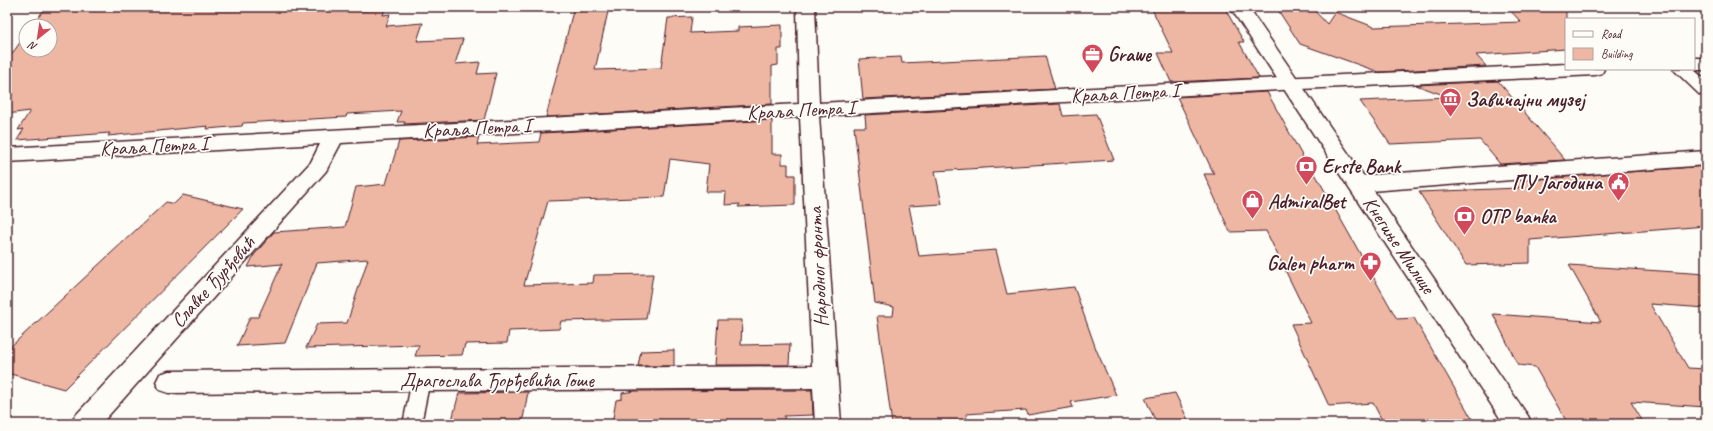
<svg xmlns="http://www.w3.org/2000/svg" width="1713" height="431" font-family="Caveat,sans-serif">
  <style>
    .building { fill: #eeb7a3; stroke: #4a1f2b }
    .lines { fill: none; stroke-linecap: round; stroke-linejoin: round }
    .lane-casing { stroke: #4a1f2b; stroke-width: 3 }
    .street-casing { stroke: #4a1f2b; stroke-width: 3 }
    .secondary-casing { stroke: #4a1f2b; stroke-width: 3 }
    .lane { fill: #fdfcf7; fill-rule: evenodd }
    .street { fill: #fdfcf7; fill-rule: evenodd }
    .secondary { fill: #fdfcf7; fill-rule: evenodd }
    .labels { text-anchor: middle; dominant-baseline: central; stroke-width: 3.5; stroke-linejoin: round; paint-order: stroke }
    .poi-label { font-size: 20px; font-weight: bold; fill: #4a1f2b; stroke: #fdfcf7; text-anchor: start }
    .street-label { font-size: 20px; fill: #4a1f2b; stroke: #fdfcf7 }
  </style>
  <rect width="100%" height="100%" fill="#fdfcf7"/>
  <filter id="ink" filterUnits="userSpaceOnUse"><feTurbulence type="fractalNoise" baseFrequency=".025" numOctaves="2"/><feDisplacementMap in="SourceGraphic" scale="8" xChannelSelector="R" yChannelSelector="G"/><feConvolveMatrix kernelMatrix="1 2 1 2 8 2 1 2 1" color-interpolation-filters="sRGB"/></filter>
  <g filter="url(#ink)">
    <path class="building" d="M46 7H364L362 11 385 9 383 15 390 14 386 26 423 23 417 41 463 39 455 64 480 62 477 74 496 73 484 120 404 124 405 122H397L401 111 347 114 346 117 243 123 242 126 207 129 208 126 108 136 110 133 17 140 24 129 18 130 30 111 7 114V61L26 34V50H50V26H32Z
      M574 7H609L595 70 661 68 668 18 692 17 690 33 738 31V27L782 25V49H778V65L772 66V104L546 117Z
      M1151 7H1224L1244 42H1239L1259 78 1171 82 1158 53H1173Z
      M1276 7H1311L1327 24 1335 12 1374 27 1521 22 1507 7H1566V49L1476 55 1486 66 1379 72 1300 44Z
      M1045 56 1055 89 863 99 859 59 901 57 902 63Z
      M1498 81 1565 160 1500 164 1480 140 1390 144 1360 101 1449 97 1416 85Z
      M1267 92 1310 170H1313L1397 319 1414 318 1475 424H1384L1373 403 1329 406 1291 324 1311 323 1266 231 1230 232 1204 174H1214L1177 97Z
      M1060 104 1063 116 1096 114 1114 160 935 171 942 204 909 206 919 256 996 250 1007 294 1074 287 1096 349 1116 395 1071 402 1073 407 1028 415 1026 410 966 414 967 420 948 421 949 424H892L877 316H893L894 307 875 303 854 127H866L865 115Z
      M772 120V154H782V164H788V175H795V205L738 207 740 204 725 205 726 192H706L709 164 670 159 664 197 548 201 524 285 593 283 594 275 653 274 646 319 561 321 559 329 509 331 507 343 465 344 462 355 415 356 419 345 306 348 317 324 347 323 368 259 317 263 285 343 237 346 250 317H258L282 264 248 267 254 255 274 232 345 227 356 187 386 184 399 141 479 137 477 145 539 142 541 133Z
      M1706 166V226L1530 240V263L1466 265 1419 192 1519 188 1514 181Z
      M183 195 243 209 64 389 7 373V350L166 202 174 204Z
      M1569 265 1706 274V308L1650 304 1688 368 1706 369V407L1631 402 1643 422 1568 424 1535 367 1518 365 1493 314 1601 322Z
      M718 320H742L741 345 790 344 789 365H715Z
      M674 350V366H638L641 351Z
      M812 390 813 415 784 416 785 424H612L616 400 622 399V393L635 391Z
      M528 392 522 424H451L459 393Z
      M1175 393 1190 424H1157L1145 398Z"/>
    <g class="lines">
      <defs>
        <path id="lane" d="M421 373 427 375 430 380 421 424H403L412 380 415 375Z"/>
        <path id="street" d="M797 7H815L819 103 1260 79 1566 64V69H1604L1602 73 1595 75 1260 91 819 116 841 424H815L813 388 169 393 160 390 156 382 160 374 169 371 812 366 800 117 341 143 326 171 101 424H71L75 416 311 162 320 144 7 162V148L799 104Z
          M1694 58H1706V70H1694L1706 80V96L1699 94 1673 69H1694Z
          M1706 151V165L1358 192 1350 189 1347 184 1350 179 1358 176Z"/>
        <path id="secondary" d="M1230 7H1248L1528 416 1532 424H1504Z"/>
      </defs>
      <use href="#lane" class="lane-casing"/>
      <use href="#street" class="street-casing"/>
      <use href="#secondary" class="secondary-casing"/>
      <use href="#lane" class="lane"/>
      <use href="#street" class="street"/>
      <use href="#secondary" class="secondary"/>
    </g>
  </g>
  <defs>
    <symbol id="office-pin" viewBox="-11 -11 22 30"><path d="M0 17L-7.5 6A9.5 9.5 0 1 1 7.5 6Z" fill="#d1495b" stroke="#fdfcf7"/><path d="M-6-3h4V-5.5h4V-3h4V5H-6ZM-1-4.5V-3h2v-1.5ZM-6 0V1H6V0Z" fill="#fff"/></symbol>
    <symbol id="museum-pin" viewBox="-11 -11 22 30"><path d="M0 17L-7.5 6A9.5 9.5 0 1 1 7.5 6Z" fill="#d1495b" stroke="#fdfcf7"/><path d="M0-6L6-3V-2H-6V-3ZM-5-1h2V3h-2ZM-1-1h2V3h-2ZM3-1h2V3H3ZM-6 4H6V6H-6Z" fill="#fff"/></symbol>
    <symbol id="bank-pin" viewBox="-11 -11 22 30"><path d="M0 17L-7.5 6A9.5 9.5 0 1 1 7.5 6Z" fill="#d1495b" stroke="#fdfcf7"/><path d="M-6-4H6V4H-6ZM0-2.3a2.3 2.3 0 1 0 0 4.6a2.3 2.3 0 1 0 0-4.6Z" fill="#fff"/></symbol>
    <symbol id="civic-pin" viewBox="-11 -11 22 30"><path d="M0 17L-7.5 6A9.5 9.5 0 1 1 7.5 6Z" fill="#d1495b" stroke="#fdfcf7"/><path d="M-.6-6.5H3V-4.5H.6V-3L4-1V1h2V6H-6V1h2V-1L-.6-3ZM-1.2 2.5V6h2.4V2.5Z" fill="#fff"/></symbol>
    <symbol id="shop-pin" viewBox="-11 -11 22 30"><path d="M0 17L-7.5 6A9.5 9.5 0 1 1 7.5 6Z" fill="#d1495b" stroke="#fdfcf7"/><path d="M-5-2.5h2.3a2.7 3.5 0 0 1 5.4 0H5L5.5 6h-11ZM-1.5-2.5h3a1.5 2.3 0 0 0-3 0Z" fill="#fff"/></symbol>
    <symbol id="pharmacy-pin" viewBox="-11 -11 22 30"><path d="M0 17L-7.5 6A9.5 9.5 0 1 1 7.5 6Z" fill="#d1495b" stroke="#fdfcf7"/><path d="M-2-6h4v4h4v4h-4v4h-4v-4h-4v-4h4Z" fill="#fff"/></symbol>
  </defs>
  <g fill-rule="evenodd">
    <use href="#office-pin" x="1080" y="42" width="25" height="34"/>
    <use href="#museum-pin" x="1438" y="86" width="25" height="34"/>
    <use href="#bank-pin" x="1294" y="154" width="25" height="34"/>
    <use href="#civic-pin" x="1606" y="170" width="25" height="34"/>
    <use href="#shop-pin" x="1240" y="188" width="25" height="34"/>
    <use href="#bank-pin" x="1452" y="204" width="25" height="34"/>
    <use href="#pharmacy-pin" x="1358" y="250" width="25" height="34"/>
  </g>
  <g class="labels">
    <g class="poi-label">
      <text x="1108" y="54">Grawe</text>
      <text x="1466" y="99">Завичајни музеј</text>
      <text x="1322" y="166">Erste Bank</text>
      <text x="1602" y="182" text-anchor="end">ПУ Јагодина</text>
      <text x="1268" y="201">AdmiralBet</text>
      <text x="1480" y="216">OTP banka</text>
      <text x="1354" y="263" text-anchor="end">Galen pharm</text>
    </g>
    <g class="street-label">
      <text transform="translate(1125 93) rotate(-3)">Краља Петра I</text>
      <text transform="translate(801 110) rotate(-3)">Краља Петра I</text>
      <text transform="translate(477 128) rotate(-3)">Краља Петра I</text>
      <text transform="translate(154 146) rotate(-3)">Краља Петра I</text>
      <text transform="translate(1399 245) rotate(56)">Кнегиње Милице</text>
      <text transform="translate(818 267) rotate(-93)">Народног фронта</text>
      <text transform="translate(213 282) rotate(-48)">Славке Ђурђевић</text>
      <text x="497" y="380">Драгослава Ђорђевића Гоше</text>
    </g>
  </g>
  <rect width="1713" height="431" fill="none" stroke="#fdfcf7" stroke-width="24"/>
  <rect x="12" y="12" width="1689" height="407" fill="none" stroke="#4a1f2b" stroke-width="1.5" filter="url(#ink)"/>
  <rect x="1565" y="18" width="130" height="52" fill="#fdfcf7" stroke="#b5a4a5"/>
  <rect x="1573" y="31" width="20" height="6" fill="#fdfcf7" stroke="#b5a4a5"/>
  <text x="1601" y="38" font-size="12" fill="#4a1f2b">Road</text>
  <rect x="1573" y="48" width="20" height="12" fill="#eeb7a3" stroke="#b5a4a5"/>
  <text x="1601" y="58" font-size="12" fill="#4a1f2b">Building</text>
  <g transform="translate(38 38) rotate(210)"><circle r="19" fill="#fdfcf7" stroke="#b5a4a5"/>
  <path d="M0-3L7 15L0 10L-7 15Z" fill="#d1495b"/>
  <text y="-6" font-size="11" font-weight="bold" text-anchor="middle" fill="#4a1f2b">N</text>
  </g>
</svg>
